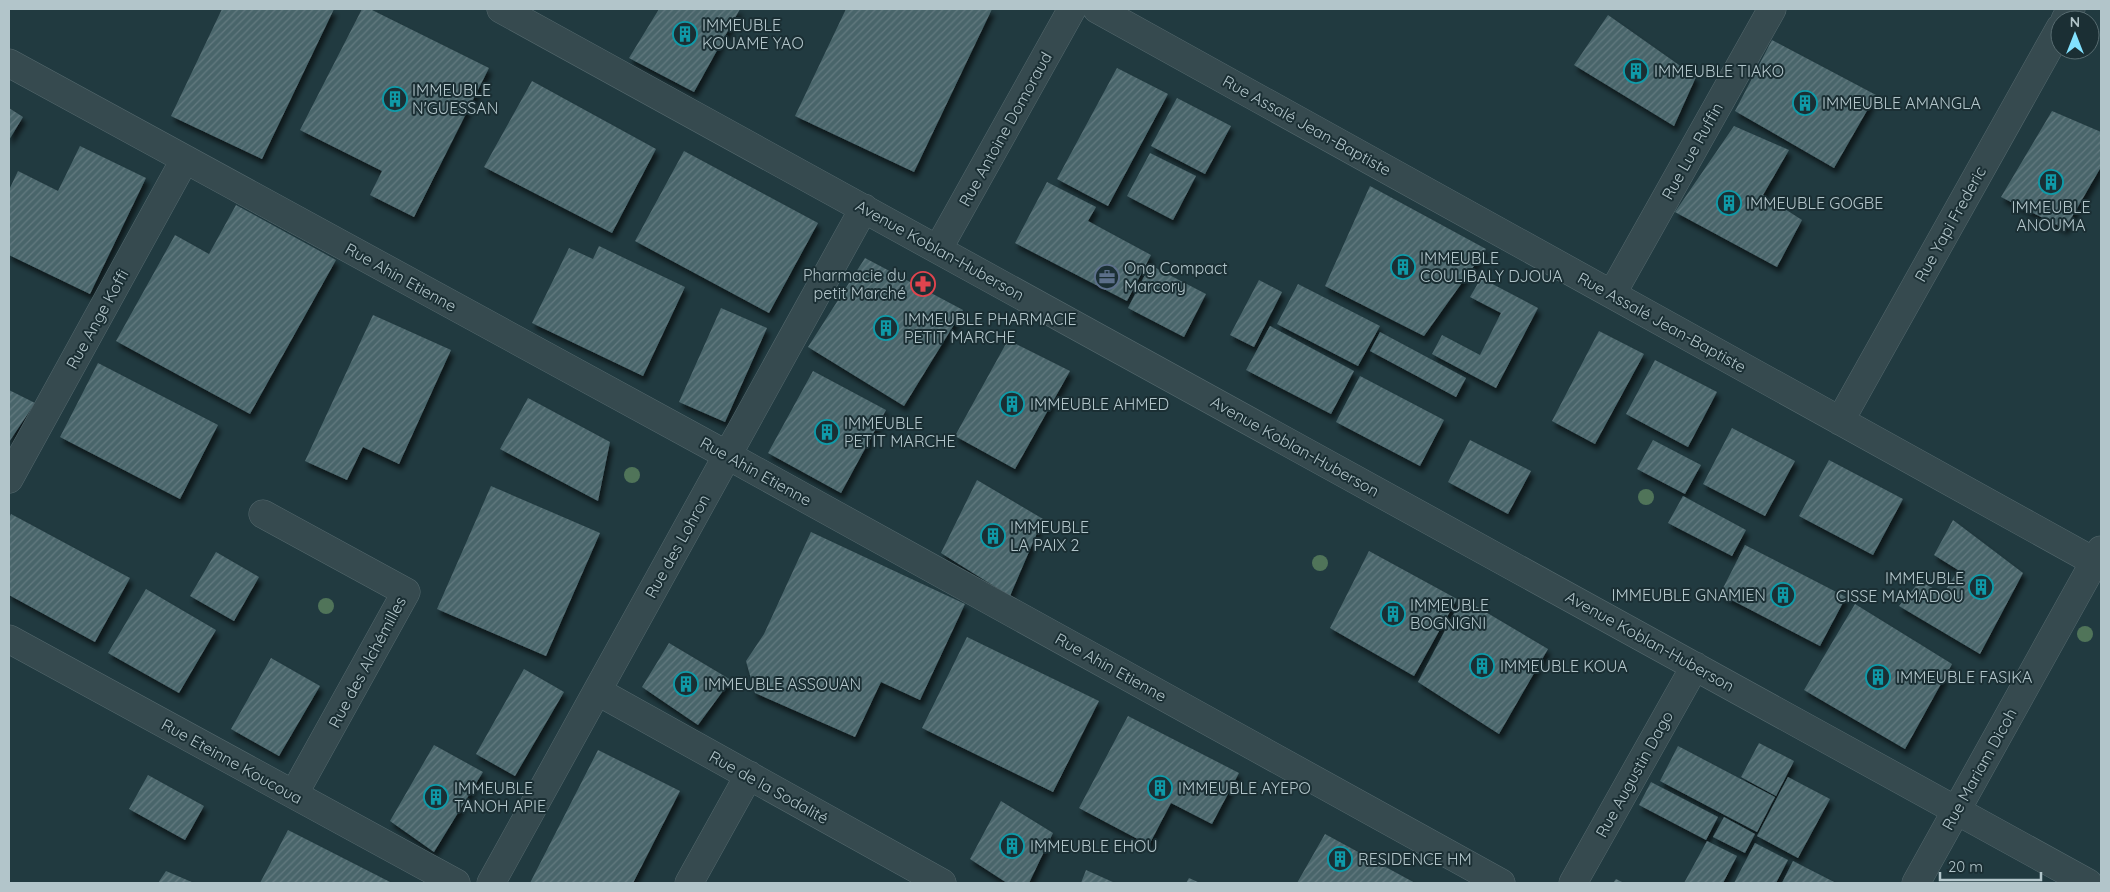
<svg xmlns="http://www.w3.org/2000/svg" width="2110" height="892" font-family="Quicksand,sans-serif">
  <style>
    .building { fill: url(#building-hatch); filter: url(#shadow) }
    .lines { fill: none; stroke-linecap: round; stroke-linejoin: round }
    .street-casing { stroke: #54686d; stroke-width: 29 }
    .street { stroke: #364a4f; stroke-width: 28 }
    .tree { fill: #507459 }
    .labels { text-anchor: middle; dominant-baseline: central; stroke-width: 4; stroke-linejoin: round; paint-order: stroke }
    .poi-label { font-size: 16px; fill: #b2c5ca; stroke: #1b2f34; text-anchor: start }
    .street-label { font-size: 16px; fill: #b2c5ca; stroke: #1b2f34 }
  </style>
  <defs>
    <pattern id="building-hatch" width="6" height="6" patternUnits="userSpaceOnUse" patternTransform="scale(1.25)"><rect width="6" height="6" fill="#4a656b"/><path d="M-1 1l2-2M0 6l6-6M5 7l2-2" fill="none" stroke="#627a7f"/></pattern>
    <filter id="shadow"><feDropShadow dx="3" dy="5.5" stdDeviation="2.5" flood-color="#0009"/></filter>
  </defs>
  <rect width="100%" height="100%" fill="#213a40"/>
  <path class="building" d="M222 9H334L262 159 171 116Z
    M362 9H370L489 68 414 217 370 195 382 171 300 130Z
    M659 9H740L694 92 629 58Z
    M846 9H992L914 172 795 116Z
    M1608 15 1696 77 1674 126 1574 65Z
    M1772 40 1876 95 1834 168 1735 111Z
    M1117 68 1168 94 1108 206 1057 179Z
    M532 81 656 149 612 233 484 167Z
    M1177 98 1231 126 1205 174 1151 146Z
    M9 108 23 117 9 140Z
    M2052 111 2101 132V167L2065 229 2001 197Z
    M1734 126 1789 150 1763 195 1802 220 1777 267 1675 212Z
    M80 146 146 178 90 294 9 255V190L18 171 58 191Z
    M684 151 818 223 769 313 635 241Z
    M1150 153 1196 176 1173 220 1127 196Z
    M1047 182 1096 207 1088 221 1151 255 1127 301 1015 243Z
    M1370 186 1486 249 1424 336 1325 286Z
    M236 205 336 260 250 414 116 341 175 235 209 254Z
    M599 246 685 287 643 376 532 323 569 248 593 259Z
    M865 258 963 310 904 406 808 347Z
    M1150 265 1206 294 1184 337 1128 308Z
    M1481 278 1538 308 1496 388 1432 354 1442 335 1480 355 1501 313 1470 297Z
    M1259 280 1282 292 1254 347 1230 335Z
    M1298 284 1380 326 1358 366 1277 324Z
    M721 308 767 328 725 422 679 402Z
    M373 315 451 350 399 464 363 447 347 480 305 461Z
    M1270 326 1354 371 1331 414 1246 370Z
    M1599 331 1644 354 1595 444 1552 421Z
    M1380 332 1466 378 1456 397 1370 351Z
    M1008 340 1070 371 1015 469 955 436Z
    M1655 360 1717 392 1688 447 1626 414Z
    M98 363 218 425 180 499 60 437Z
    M813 371 886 410 841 493 768 453Z
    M1360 376 1444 420 1420 466 1336 422Z
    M9 390 35 403 9 442Z
    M528 398 610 442 598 501 500 449Z
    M1732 428 1795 461 1765 516 1703 484Z
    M1470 440 1531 471 1508 514 1448 482Z
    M1653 440 1701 465 1685 494 1637 469Z
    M1829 460 1903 499 1873 555 1799 516Z
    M977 480 1043 519 1010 596 941 553Z
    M491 486 600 533 546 656 437 609Z
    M1683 496 1746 530 1732 556 1668 523Z
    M11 514 130 578 95 642 9 595V519Z
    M1953 520 2023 573 1980 654 1899 606 1920 581 1943 594 1958 570 1934 555Z
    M811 532 965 604 920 700 881 682 855 737 755 693 746 661 764 634Z
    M1745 545 1846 597 1820 646 1720 594Z
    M1369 551 1457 599 1414 676 1330 628Z
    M216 552 259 577 234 621 190 596Z
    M146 589 216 630 179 693 108 653Z
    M1462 598 1548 649 1499 734 1418 682Z
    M1855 604 1952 664 1905 749 1804 690Z
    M967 637 1099 701 1053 792 922 728Z
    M669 643 731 680 698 725 642 687Z
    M271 658 320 686 279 756 231 729Z
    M524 669 564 692 515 776 476 754Z
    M1128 716 1239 773 1212 824 1171 803 1149 845 1079 808Z
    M1759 743 1794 761 1776 796 1741 777Z
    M434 745 483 772 434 852 390 821Z
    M1678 746 1775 797 1757 832 1660 781Z
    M598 750 680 791 633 883H530Z
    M148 775 204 806 185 840 129 809Z
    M1788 777 1830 799 1798 858 1757 836Z
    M1651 782 1718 817 1706 840 1639 805Z
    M1001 801 1053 833 1029 883H1007L970 859Z
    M1724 817 1755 834 1745 853 1713 837Z
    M288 830 392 883H260Z
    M1325 834 1415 883H1297Z
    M1707 841 1737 856 1723 883H1684Z
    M1755 843 1788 860 1776 883H1734Z
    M1793 861 1836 883H1782Z
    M1086 870 1115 883H1081Z
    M166 871 194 883H158Z
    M1189 878 1200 883H1186Z
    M1616 879 1624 883H1613Z"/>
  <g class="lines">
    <defs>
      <path id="street" d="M501 9 2088 883
        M1097 9 2095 562
        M2065 20 2071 9
        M9 63 727 455 1501 883
        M938 249 1072 9
        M1612 294 1772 9
        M1840 421 2060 28
        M9 479 185 159
        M263 514 406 592 294 794
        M9 639 456 883
        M597 691 942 883
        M491 883 864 208
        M689 883 749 775
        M1573 883 1695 666
        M1916 883 2101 550"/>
    </defs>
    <use href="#street" class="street-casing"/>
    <use href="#street" class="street"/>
  </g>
  <g class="tree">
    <circle cx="632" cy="475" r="8"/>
    <circle cx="1646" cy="497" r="8"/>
    <circle cx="1320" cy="563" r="8"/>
    <circle cx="326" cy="606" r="8"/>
    <circle cx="2085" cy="634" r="8"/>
  </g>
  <defs>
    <symbol id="building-ring" viewBox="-11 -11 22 22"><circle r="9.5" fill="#1b2f34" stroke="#0f9aa8" stroke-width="1.5"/><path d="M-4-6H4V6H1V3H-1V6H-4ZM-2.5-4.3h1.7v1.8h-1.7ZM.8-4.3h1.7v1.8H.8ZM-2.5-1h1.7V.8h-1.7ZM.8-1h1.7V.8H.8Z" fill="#0f9aa8"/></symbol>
    <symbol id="office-ring" viewBox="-11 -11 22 22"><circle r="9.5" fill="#1b2f34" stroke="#5c6f8a" stroke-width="1.5"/><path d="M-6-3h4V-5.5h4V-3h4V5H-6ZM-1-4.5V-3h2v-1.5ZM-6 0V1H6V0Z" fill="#5c6f8a"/></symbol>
    <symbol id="pharmacy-ring" viewBox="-11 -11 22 22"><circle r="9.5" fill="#1b2f34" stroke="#e0444e" stroke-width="1.5"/><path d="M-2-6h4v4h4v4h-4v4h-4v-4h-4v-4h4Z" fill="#e0444e"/></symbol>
  </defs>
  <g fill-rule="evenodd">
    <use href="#building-ring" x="671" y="20" width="28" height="28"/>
    <use href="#building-ring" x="1622" y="57" width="28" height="28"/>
    <use href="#building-ring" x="381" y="85" width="28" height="28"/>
    <use href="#building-ring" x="1791" y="89" width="28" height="28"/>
    <use href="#building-ring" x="2037" y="168" width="28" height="28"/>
    <use href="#building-ring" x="1715" y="189" width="28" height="28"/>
    <use href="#building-ring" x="1389" y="253" width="28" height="28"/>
    <use href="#office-ring" x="1093" y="263" width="28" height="28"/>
    <use href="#pharmacy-ring" x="909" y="270" width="28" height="28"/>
    <use href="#building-ring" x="872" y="314" width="28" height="28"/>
    <use href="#building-ring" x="998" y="390" width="28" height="28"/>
    <use href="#building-ring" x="813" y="418" width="28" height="28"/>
    <use href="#building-ring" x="979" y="522" width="28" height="28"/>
    <use href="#building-ring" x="1967" y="573" width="28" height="28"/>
    <use href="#building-ring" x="1769" y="581" width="28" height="28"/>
    <use href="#building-ring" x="1379" y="600" width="28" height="28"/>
    <use href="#building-ring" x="1468" y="652" width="28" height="28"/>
    <use href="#building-ring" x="1864" y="663" width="28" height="28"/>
    <use href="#building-ring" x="672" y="670" width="28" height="28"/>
    <use href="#building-ring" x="1146" y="774" width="28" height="28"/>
    <use href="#building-ring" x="422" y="783" width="28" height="28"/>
    <use href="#building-ring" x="998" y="832" width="28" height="28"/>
    <use href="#building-ring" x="1326" y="845" width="28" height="28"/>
  </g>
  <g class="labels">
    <g class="poi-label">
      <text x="702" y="25">IMMEUBLE<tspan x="702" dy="18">KOUAME YAO</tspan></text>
      <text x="1654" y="71">IMMEUBLE TIAKO</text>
      <text x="412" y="90">IMMEUBLE<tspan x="412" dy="18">N'GUESSAN</tspan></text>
      <text x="1822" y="103">IMMEUBLE AMANGLA</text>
      <text x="1746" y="203">IMMEUBLE GOGBE</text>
      <text x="2051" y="207" text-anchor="middle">IMMEUBLE<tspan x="2051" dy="18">ANOUMA</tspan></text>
      <text x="1420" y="258">IMMEUBLE<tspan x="1420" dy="18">COULIBALY DJOUA</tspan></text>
      <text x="1124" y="268">Ong Compact<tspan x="1124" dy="18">Marcory</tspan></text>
      <text x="906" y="275" text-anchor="end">Pharmacie du<tspan x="906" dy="18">petit Marché</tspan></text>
      <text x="904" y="319">IMMEUBLE PHARMACIE<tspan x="904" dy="18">PETIT MARCHE</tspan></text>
      <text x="1030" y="404">IMMEUBLE AHMED</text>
      <text x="844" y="423">IMMEUBLE<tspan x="844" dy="18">PETIT MARCHE</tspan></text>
      <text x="1010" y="527">IMMEUBLE<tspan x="1010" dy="18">LA PAIX 2</tspan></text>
      <text x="1964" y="578" text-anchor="end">IMMEUBLE<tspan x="1964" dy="18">CISSE MAMADOU</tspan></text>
      <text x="1766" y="595" text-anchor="end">IMMEUBLE GNAMIEN</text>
      <text x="1410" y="605">IMMEUBLE<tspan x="1410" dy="18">BOGNIGNI</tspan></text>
      <text x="1500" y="666">IMMEUBLE KOUA</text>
      <text x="1896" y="677">IMMEUBLE FASIKA</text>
      <text x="704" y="684">IMMEUBLE ASSOUAN</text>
      <text x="454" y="788">IMMEUBLE<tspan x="454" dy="18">TANOH APIE</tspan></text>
      <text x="1178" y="788">IMMEUBLE AYEPO</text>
      <text x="1030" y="846">IMMEUBLE EHOU</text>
      <text x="1358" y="859">RESIDENCE HM</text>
    </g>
    <g class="street-label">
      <text transform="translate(1307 125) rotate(29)">Rue Assalé Jean-Baptiste</text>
      <text transform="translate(1005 129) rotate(-61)">Rue Antoine Domoraud</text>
      <text transform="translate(1692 151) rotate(-61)">Rue Lue Ruffin</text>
      <text transform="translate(1950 224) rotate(-61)">Rue Yapi Frederic</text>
      <text transform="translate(940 250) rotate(29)">Avenue Koblan-Huberson</text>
      <text transform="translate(401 277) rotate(29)">Rue Ahin Etienne</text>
      <text transform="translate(97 319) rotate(-61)">Rue Ange Koffi</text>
      <text transform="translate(1662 322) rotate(29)">Rue Assalé Jean-Baptiste</text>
      <text transform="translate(1295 446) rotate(29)">Avenue Koblan-Huberson</text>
      <text transform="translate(756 471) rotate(29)">Rue Ahin Etienne</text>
      <text transform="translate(677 546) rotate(-61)">Rue des Lohron</text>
      <text transform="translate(1650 641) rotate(29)">Avenue Koblan-Huberson</text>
      <text transform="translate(367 662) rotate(-62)">Rue des Alchémilles</text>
      <text transform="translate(1111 667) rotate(29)">Rue Ahin Etienne</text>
      <text transform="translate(232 761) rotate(29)">Rue Eteinne Koucoua</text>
      <text transform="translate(1979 769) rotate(-61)">Rue Mariam Dicoh</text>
      <text transform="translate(1634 774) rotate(-61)">Rue Augustin Dago</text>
      <text transform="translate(769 787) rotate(29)">Rue de la Sodalité</text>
    </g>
  </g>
  <rect width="2110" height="892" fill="none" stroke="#b2c5ca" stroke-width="20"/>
  <g transform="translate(2075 35)"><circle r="24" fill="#1b2f34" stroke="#576b70"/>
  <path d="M0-4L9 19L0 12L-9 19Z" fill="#82e2ff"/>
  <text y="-8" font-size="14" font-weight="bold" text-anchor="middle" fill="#b2c5ca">N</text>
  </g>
  <path d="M1940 872v8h101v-8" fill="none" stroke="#b2c5ca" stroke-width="2.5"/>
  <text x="1948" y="872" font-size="15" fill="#b2c5ca" stroke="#1b2f34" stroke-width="4" paint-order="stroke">20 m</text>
</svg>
